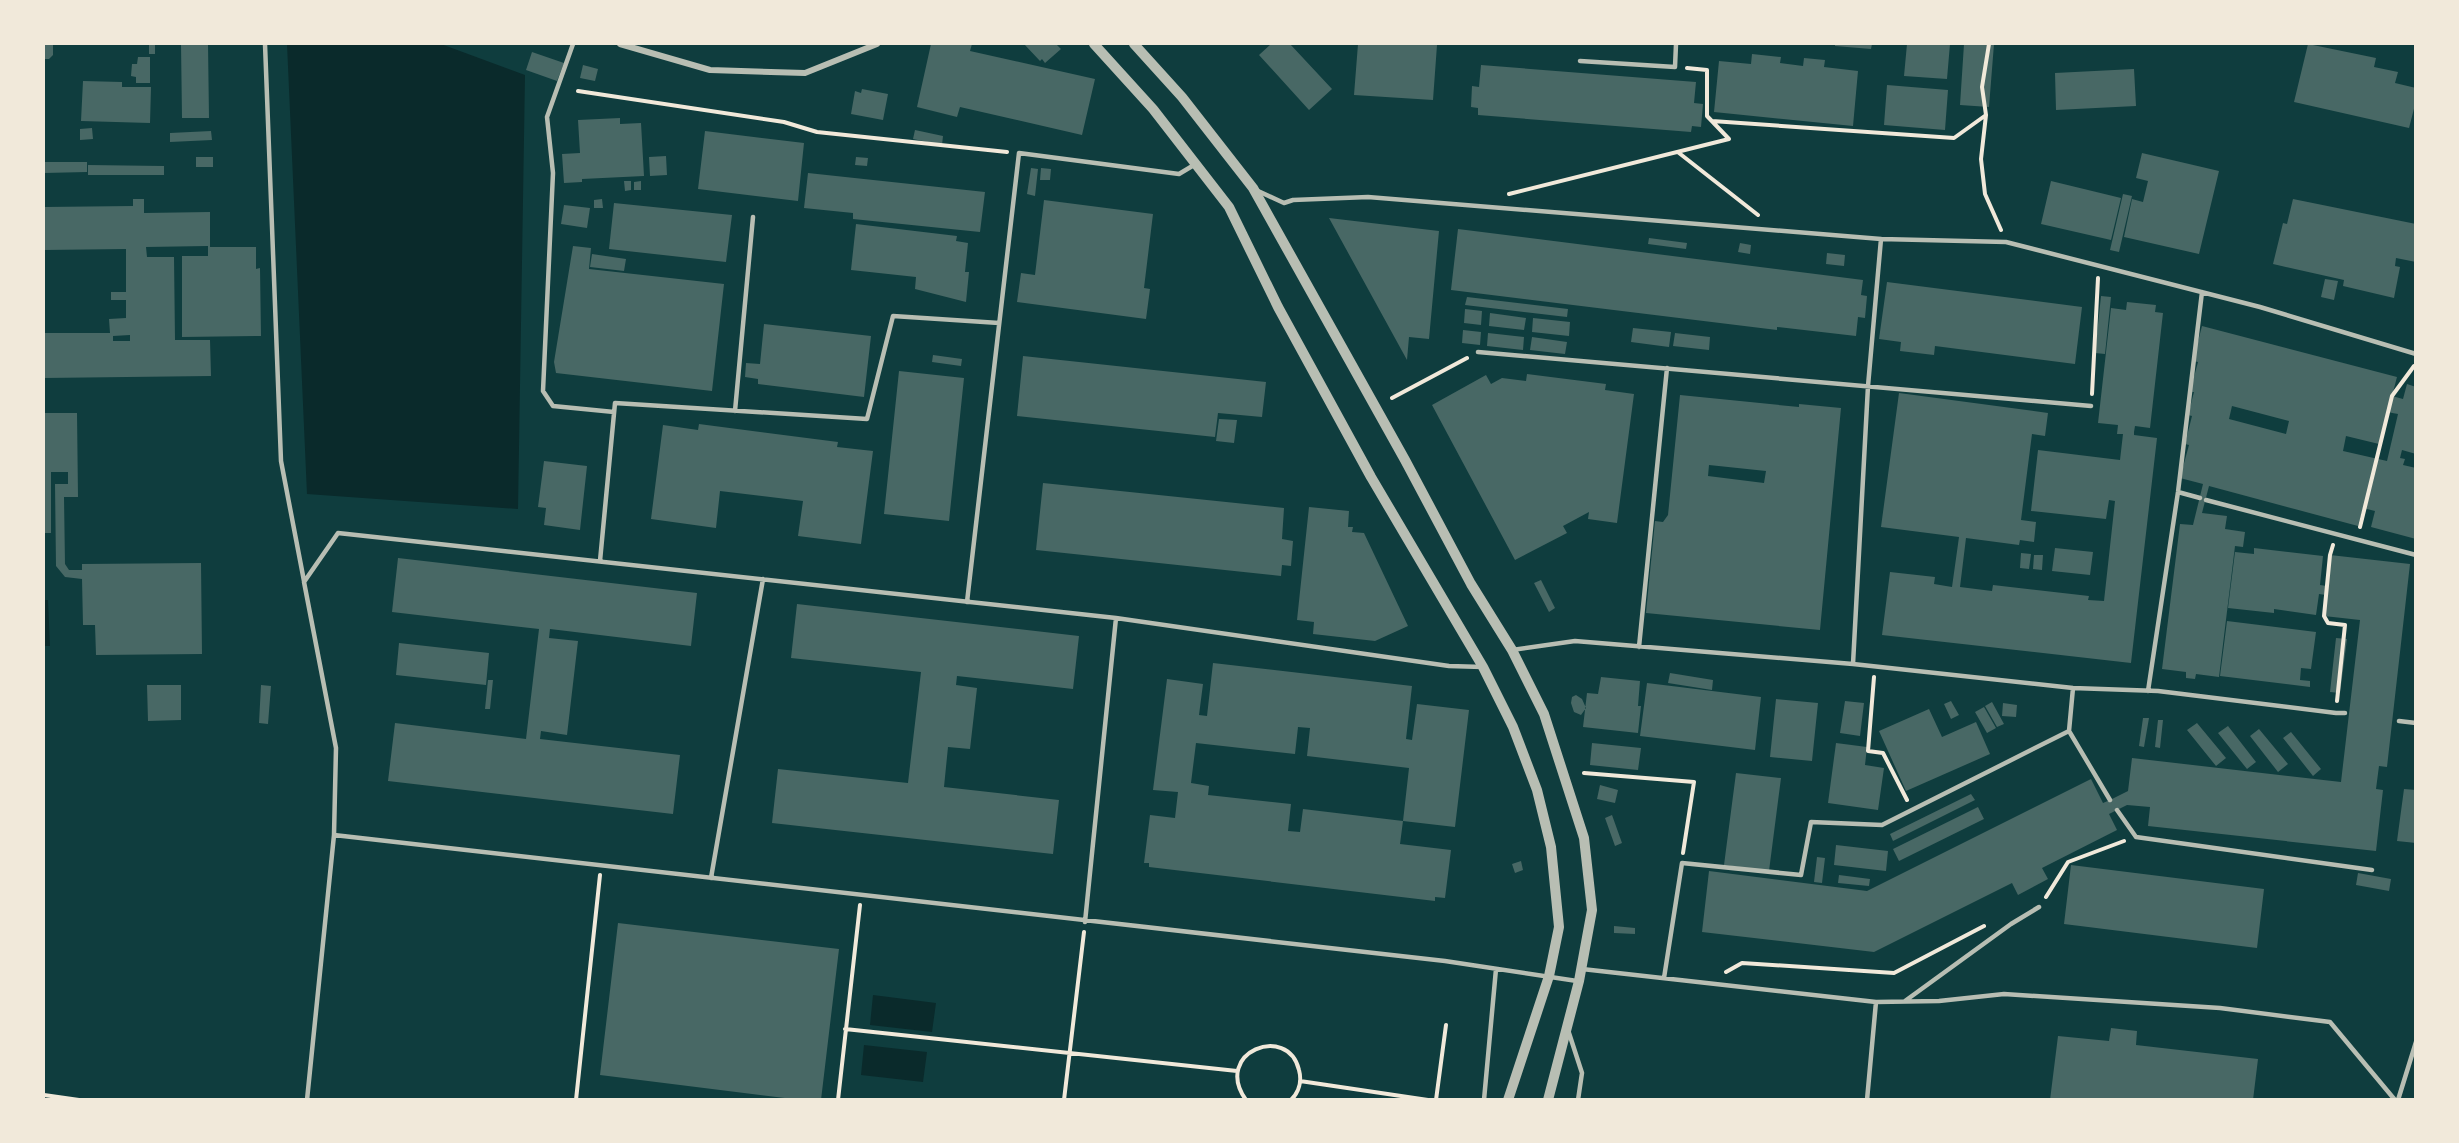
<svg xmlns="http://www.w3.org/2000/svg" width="2459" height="1143" font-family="'Exo 2',sans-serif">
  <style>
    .water { fill: #0a2a2b }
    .building { fill: #486865; fill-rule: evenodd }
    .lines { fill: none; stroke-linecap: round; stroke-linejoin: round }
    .path { stroke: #f1e9da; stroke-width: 4 }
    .service { stroke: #b8beb3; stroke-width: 4.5 }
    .minor { stroke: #b8beb3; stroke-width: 6 }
    .tertiary { stroke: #b8beb3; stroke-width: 10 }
  </style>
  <rect width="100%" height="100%" fill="#0f3d3e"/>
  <path class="water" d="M287 44H441L525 75 518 509 307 494Z
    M44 600H48L50 646H44Z
    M873 995 936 1003 932 1032 870 1025Z
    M864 1045 927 1052 923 1082 861 1075Z"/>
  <path class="building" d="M44 44H53V55L49 59H44Z
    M149 44H155V54H149Z
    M181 44H208L209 118H182Z
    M931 44H972L970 51 1095 79 1082 135 960 107 957 117 917 107Z
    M1024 44H1056L1061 49 1045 63 1042 59 1040 61Z
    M1271 44H1290L1332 89 1309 110 1259 55Z
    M1358 44 1437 45 1433 100 1354 95Z
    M1835 44H1872L1871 49 1835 46Z
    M1907 44H1950L1947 79 1904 76Z
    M1964 44H1994L1989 107 1960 105Z
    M2308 44 2376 58 2374 67 2398 72 2395 83 2416 88V101L2409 128 2294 102Z
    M532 52 564 63 557 81 526 70Z
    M1752 54 1781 57 1780 63 1803 66 1804 58 1825 60 1824 67 1858 71 1853 126 1714 112 1719 61 1751 64Z
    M138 57H150V83H136V77L131 76 132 64H137Z
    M583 65 598 69 595 81 580 78Z
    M1481 65 1696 82 1694 103 1703 104 1701 127 1692 126 1691 132 1478 115V108L1471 107 1472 86 1479 87Z
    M2134 69 2136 106 2056 110 2055 73Z
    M83 81 122 82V87H151L150 123 81 121Z
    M1887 85 1948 90 1945 130 1884 125Z
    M862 89 888 94 883 120 851 114 855 91 861 93Z
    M620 118V124L641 123 644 176 582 179V182L564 183 562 154 580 153 578 120Z
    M92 128 93 139 80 140V129Z
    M915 130 943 136 942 145 913 139Z
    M211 131 212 140 170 142V133Z
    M705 131 804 143 798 201 698 189Z
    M2142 153 2219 171 2199 254 2124 237 2132 199 2143 202 2148 181 2136 178Z
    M666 156 667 175 650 176 649 157Z
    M196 157H213V167H196Z
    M856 157 868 158 867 166 855 165Z
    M44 162H87V172L44 173Z
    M88 165 164 166V175H88Z
    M1031 168 1038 169 1035 196 1027 194Z
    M1041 168 1051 169 1050 180H1040Z
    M808 173 985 192 980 232 853 219V213L804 208Z
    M624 181H631V190L625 191Z
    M641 181V190H634V182Z
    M2051 181 2121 198 2111 240 2041 224Z
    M2123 194 2132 196 2119 252 2110 250Z
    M133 199H144V213L210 212V247H256V269L260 268 261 336 182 337V256H208V246L146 247 147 257H174L175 340H210L211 376 44 378V333H110L109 319 126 318V300H111V292H126V249L44 250V207L133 206ZM130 335V341H113V336Z
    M602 199 603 208H594V200Z
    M2293 199 2416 224V262L2396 258 2395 266 2400 267 2394 298 2343 286 2344 280 2273 264 2283 223 2287 224Z
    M1044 200 1153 214 1144 288 1150 289 1146 319 1017 302 1021 273 1035 275Z
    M614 203 732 215 726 262 609 249Z
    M564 205 590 208 587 228 561 224Z
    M1329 218 1439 231 1429 339 1409 337 1407 360Z
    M856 224 957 236 956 241 968 243 965 272H969L966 302 915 289 916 277 851 270Z
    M1458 229 1863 280 1861 295 1867 296 1865 318 1858 317 1856 336 1777 327V330L1451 290Z
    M1649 238 1687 243 1686 249 1648 244Z
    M1740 243 1751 245 1750 254 1738 252Z
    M573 246 591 248 589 269 724 284 712 391 556 373 554 362Z
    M1827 253 1845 255 1844 266 1826 264Z
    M592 254 626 259 624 271 590 267Z
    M2325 279 2338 281 2334 300 2321 297Z
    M1887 282 2082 307 2075 364 1935 346 1934 355 1900 351 1901 342 1879 339Z
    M2101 296 2111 297 2105 354 2095 353Z
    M1467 297 1568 309 1567 317 1465 305Z
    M2127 302 2156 305 2155 312 2163 313 2150 428 2135 426 2134 432V435L2157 438 2131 663 1882 635 1890 572 1935 577 1934 584 1952 587 1959 537 1881 527 1899 393 2048 413 2045 436 2032 434 2021 520 2036 522 2034 542 2020 540 2019 545 1966 538 1960 587 1992 591 1993 585 2089 596 2088 600 2104 601 2115 501 2109 500 2106 519 2031 511 2038 450 2120 460 2123 434H2117L2118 425 2098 423 2111 308 2126 310Z
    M1465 309 1482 311 1481 325 1464 323Z
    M1490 313 1526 318 1524 330 1489 326Z
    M1533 318 1570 322 1569 336 1532 332Z
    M764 324 871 336 864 397 758 384V379L745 377 746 363 760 364Z
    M2202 326 2397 377 2392 396 2403 399 2407 384 2416 387V454L2402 450 2400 458 2405 459 2403 465 2416 468V539L2371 527 2375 511 2363 508 2358 526 2209 486 2202 513 2227 516 2225 529 2245 532 2243 547 2235 546 2219 677 2196 674 2195 679 2186 678V672L2162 669 2180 524 2193 525 2203 484 2180 478 2189 445 2185 444 2192 416 2188 415 2194 392H2190L2198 362 2193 361ZM2232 406 2289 421 2286 434 2229 419ZM2387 412 2398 414 2387 461 2343 451 2346 436 2379 444Z
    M1633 328 1671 332 1669 347 1631 342Z
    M1463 330 1481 332 1480 345 1462 343Z
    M1488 333 1524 337 1523 350 1487 346Z
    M1675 333 1710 337 1709 350 1673 346Z
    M1532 337 1567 342 1565 354 1530 350Z
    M933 355 962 359 961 366 932 362Z
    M1023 356 1266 382 1262 417 1218 413 1215 437 1017 416Z
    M899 371 964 378 949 521 884 514Z
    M1527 374 1606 384 1605 390 1634 394 1617 523 1588 519 1589 512 1563 526 1567 533 1515 560 1432 405 1486 375 1491 384 1502 378 1526 381Z
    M1680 395 1799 407V404L1841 408 1820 630 1646 613 1655 521 1663 522 1668 515ZM1709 465 1766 471 1764 483 1708 476Z
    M44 413H77L78 497H64L65 564 69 570H82V564L201 563 202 654 96 655 95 625H83L82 579 65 577 56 566 55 484H68V472H51V533H44Z
    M1219 419 1237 420 1234 443 1216 441Z
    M699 424 838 442 837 447 873 451 861 544 798 536 803 501 720 491 716 528 651 519 663 425 698 430Z
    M544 461 587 466 580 530 544 525 546 508 538 507Z
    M1043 483 1284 508 1282 539 1293 541 1291 566 1282 565 1281 576 1036 550Z
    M1309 507 1349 511 1348 527H1353L1352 532 1364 533 1408 626 1375 641 1313 634 1314 622 1297 620Z
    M2055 548 2093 552 2090 575 2052 571Z
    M2254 548 2323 556 2320 585 2327 586 2330 555 2410 564 2387 767 2379 766 2376 789 2383 790 2376 851 2148 826 2150 807 2127 805 2109 814 2117 830 2042 868 2048 879 2018 895 2012 883 1874 952 1702 932 1709 871 1867 891 2091 779 2103 803 2110 800 2128 791 2132 758 2341 782 2360 620 2324 616 2326 595 2319 594 2316 615 2274 609V613L2228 608 2235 552 2254 554Z
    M2021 553 2031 554 2029 569 2020 568Z
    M2034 555H2043L2042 570 2033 569Z
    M398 558 697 593 691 646 550 629 549 638 578 641 567 735 541 731 540 739 680 755 673 814 388 781 395 723 526 739 539 629 392 612Z
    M1541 580 1555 608 1549 612 1534 583Z
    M797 604 1079 636 1073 689 957 676 956 685 977 688 970 749 948 747 944 787 1059 800 1053 854 772 823 778 769 908 783 921 672 791 658Z
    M2227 621 2316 632 2311 669 2301 668 2300 680 2310 681V687L2220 676Z
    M2336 638 2347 639 2340 693 2330 692Z
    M399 643 489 653 486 685 396 675Z
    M1213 663 1412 686 1406 739 1412 740 1417 704 1469 710 1455 827 1403 821 1409 768 1307 756 1310 728 1298 727 1295 754 1196 743 1191 783 1209 786 1208 795 1291 804 1288 831 1300 832 1303 809 1403 821 1400 844 1451 850 1445 898 1435 897V901L1149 867V863H1144L1150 815 1175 818 1178 792 1153 790 1167 679 1203 684 1199 715 1207 716Z
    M1670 673 1713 680 1712 690 1668 683Z
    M1601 677 1640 681 1638 706H1641L1638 733 1583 727 1587 693 1598 694Z
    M488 680H493L490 709H485Z
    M1647 683 1761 697 1755 750 1640 736Z
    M147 685H181V720L148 721Z
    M261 685 271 686 268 724 259 723Z
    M1576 695 1582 699 1586 708 1581 715 1574 712 1571 703 1572 697Z
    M1776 699 1818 703 1812 761 1770 757Z
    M1845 701 1864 703 1860 736 1840 733Z
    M1951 701 1959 715 1951 719 1944 704Z
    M1992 702 2004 724 1997 727 1985 706Z
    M2003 703 2017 705 2016 717 2002 716Z
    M1984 707 1996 728 1987 733 1975 712Z
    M1929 709 1942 737 1976 722 1990 754 1906 791 1879 731Z
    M2143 718H2149L2144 747 2139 746Z
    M2158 720H2163L2160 748 2155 747Z
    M2197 723 2226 758 2216 766 2187 730Z
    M2228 726 2256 762 2247 769 2218 733Z
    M2259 729 2288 764 2278 772 2250 736Z
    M2291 732 2321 769 2313 776 2283 738Z
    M1592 743 1641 748 1638 770 1590 765Z
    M1836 743 1867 747 1865 765 1884 768 1878 810 1828 803Z
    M1736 773 1781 778 1769 871 1724 865Z
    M1600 785 1618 790 1615 803 1597 799Z
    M2404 789 2416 790V843L2397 841Z
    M1971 794 1975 800 1893 841 1890 834Z
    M1978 807 1984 819 1899 861 1893 849Z
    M1612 815 1622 843 1615 846 1605 818Z
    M1836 845 1888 851 1886 871 1834 865Z
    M1817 857 1825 858 1822 883 1814 882Z
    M1521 861 1523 870 1515 873 1512 864Z
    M2071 865 2264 889 2257 948 2064 924Z
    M2358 873 2391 879 2389 891 2356 885Z
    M1839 875 1870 879 1869 886 1838 883Z
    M618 923 839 949 821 1100H801L600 1075Z
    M1614 926 1635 928V934L1614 933Z
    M2111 1028 2137 1031 2136 1045 2258 1059 2253 1100H2050L2058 1036 2109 1041Z"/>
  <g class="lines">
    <path class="path" d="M1989 44 1982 87 1986 115 1981 159 1985 194 2001 230
      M578 91 784 122 817 132 1007 152
      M1712 121 1954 138 1986 115
      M1679 153 1758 215
      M1509 194 1729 139 1707 116V70L1687 68
      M2092 394 2098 278
      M1392 398 1467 358
      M2360 527 2392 396 2414 366
      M2333 545 2330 555 2324 616 2328 623 2345 625 2337 701
      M1874 677 1868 751 1883 753 1907 800
      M1584 773 1694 782 1683 853
      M2046 897 2068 862 2124 841
      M1726 972 1742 963 1894 973 1984 926
      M845 1029 1237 1071
      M1300 1081 1428 1100
      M44 1095 79 1100
      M576 1100 600 875
      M838 1100 860 905
      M1064 1100 1084 932
      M1246 1100C1212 1052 1288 1023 1299 1070 1302 1081 1299 1092 1291 1100
      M1436 1100 1446 1025"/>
    <path class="service" d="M265 44 281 461 304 581
      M573 44 547 117 553 173 543 391 553 406 614 412
      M1580 61 1675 67 1676 44
      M1258 191 1284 203 1293 200 1368 197 1881 239 2006 242 2260 307 2416 354
      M1478 352 2091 406
      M735 411 753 217
      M2178 492 2200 498
      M2206 500 2416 555
      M600 561 615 403 867 419 893 316 999 323
      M967 602 1019 153 1179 174 1194 165
      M1639 647 1667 368
      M1512 650 1575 641 1853 664 2073 688 2158 691 2336 713H2345
      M1853 664 1868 386 1881 239
      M2148 691 2178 492 2202 292
      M2399 721 2416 723
      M2069 731 2110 800
      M2117 810 2136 837 2372 870
      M334 835 1445 961 1577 981
      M711 878 763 579
      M1085 922 1116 618
      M1582 969 1876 1002 1939 1001 2004 994 2220 1008 2330 1022 2395 1100
      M1664 978 1682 863 1801 875 1811 822 1882 825 2069 731 2073 688
      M1905 1001 2011 924 2039 907
      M1569 1033 1582 1073 1578 1100
      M307 1100 334 835 336 748 304 582 338 533 1116 618 1449 666 1483 667
      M1484 1100 1496 969
      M1867 1100 1876 1002
      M2398 1100 2416 1042"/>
    <path class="minor" d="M620 44 710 70 805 73 877 44"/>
    <path class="tertiary" d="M1094 44 1153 109 1229 207 1278 307 1371 477 1483 667 1513 727 1537 790 1551 847 1559 927 1549 976 1508 1100
      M1134 44 1182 97 1253 188 1405 460 1471 584 1512 650 1544 714 1584 838 1592 910 1579 981 1548 1100"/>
  </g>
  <rect width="2459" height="1143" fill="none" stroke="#f1e9da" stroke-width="90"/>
</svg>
